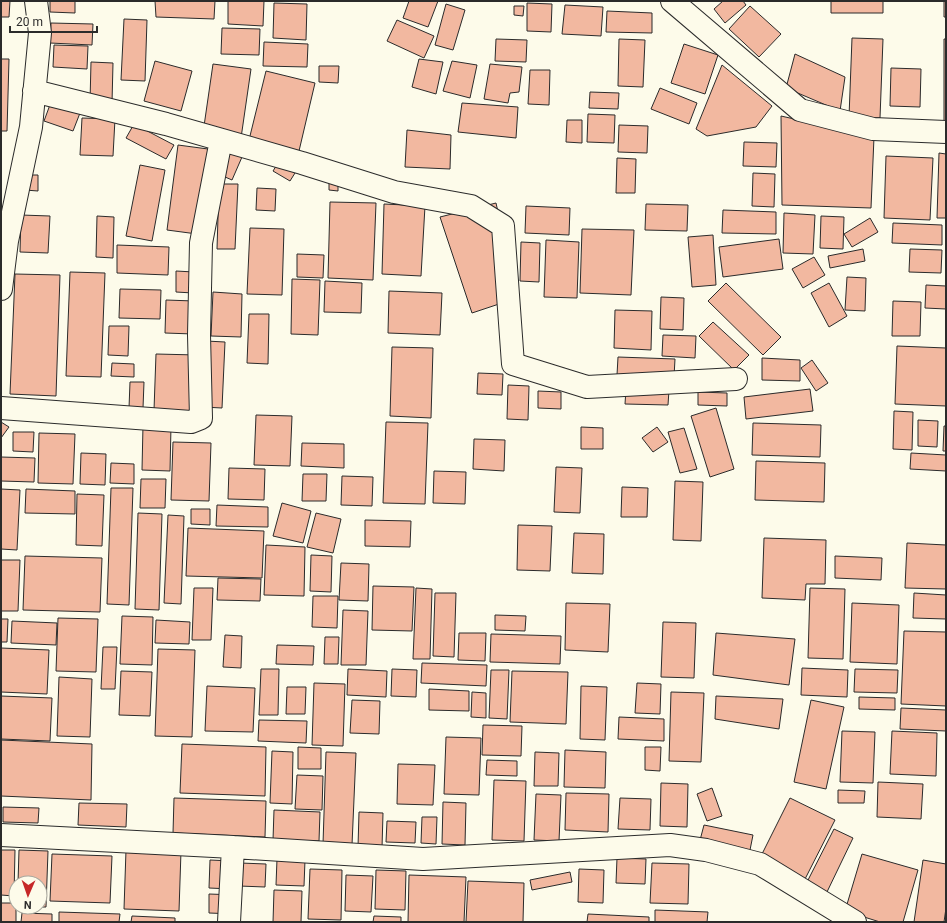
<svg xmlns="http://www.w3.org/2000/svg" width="947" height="923" font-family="Roboto,sans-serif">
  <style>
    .building { fill: #f2b8a0; stroke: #2b2b2b }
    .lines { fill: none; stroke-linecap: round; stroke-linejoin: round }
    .street-casing { stroke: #2b2b2b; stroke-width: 24 }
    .street { stroke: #fdfbea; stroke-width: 22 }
  </style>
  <rect width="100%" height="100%" fill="#fdfbea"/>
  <path class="building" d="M1 1H10L9 17H1Z
    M50 1H75V13L50 12Z
    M155 1H215L214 19 156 17Z
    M228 1H264L263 26 228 24Z
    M409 1H438L428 27 403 18Z
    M723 1H743L746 5 725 23 714 9Z
    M831 1H883V13H831Z
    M944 1H946V17H944Z
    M274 3 307 4 306 40 273 38Z
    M527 3 552 4 551 32 527 31Z
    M446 4 465 10 453 50 435 45Z
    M565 5 603 7 601 36 562 34Z
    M514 6H524L523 16 514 15Z
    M750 6 781 34 759 57 729 29Z
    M607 11 652 13V33L606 32Z
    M124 19 147 20 145 81 121 80Z
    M397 20 434 36 424 58 387 41Z
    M51 23 93 24 92 45 50 43Z
    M222 28 260 29 259 55 221 54Z
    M852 38 883 39 880 118 849 117Z
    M496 39 527 40 526 62 495 61Z
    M619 39 645 40 643 87 618 86Z
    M944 39H946V124H944Z
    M264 42 308 44 307 67 263 66Z
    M684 44 718 55 705 94 671 83Z
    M54 45 88 46 87 69 53 67Z
    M795 54 845 77 840 111 786 88Z
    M1 59H9L7 131H1Z
    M419 59 443 62 436 94 412 87Z
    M155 61 192 71 181 111 144 101Z
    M452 61 477 65 470 98 443 91Z
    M91 62 113 63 112 103 90 102Z
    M213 64 251 69 241 138 203 133Z
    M490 64 522 67 519 92 510 93 508 103 484 99Z
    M722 65 772 106 756 127 707 136 696 129Z
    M319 66H339L338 83 319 82Z
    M891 68 921 69 920 107 890 106Z
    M530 70H550L549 105 528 104Z
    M266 71 315 83 299 151 249 140Z
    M660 88 697 103 689 124 651 109Z
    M590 92 619 93 618 109 589 108Z
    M51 102 80 113 73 131 44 121Z
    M462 103 518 107 516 138 458 132Z
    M588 114 615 115 614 143 587 142Z
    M781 116 874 137 871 208 782 205Z
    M82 118 115 119 113 156 80 155Z
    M567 120H582V143L566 142Z
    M134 124 174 145 166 159 126 138Z
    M619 125 648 126 647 153 618 152Z
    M407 130 451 135 450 169 405 167Z
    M744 142 777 143 776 167 743 166Z
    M178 145 208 149 197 234 167 230Z
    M226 150 242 157 232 180 216 173Z
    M939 153 946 154V218H937Z
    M886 156 933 158 930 220 884 218Z
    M617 158 636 159 635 193H616Z
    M278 163 295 173 290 181 273 171Z
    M140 165 165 170 152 241 126 236Z
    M753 173 775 174 774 207 752 206Z
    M26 175H38V191L25 190Z
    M329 176 338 177V191L329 190Z
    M219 184H238L235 249H217Z
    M257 188 276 189 275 211 256 210Z
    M330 202 376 203 373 280 328 278Z
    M496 203 517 298 472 313 440 217Z
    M384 204 425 206 421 276 382 274Z
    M646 204 688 205 687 231 645 230Z
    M526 206 570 208 569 235 525 233Z
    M723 210 776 212V234L722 233Z
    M784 213 815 215 813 254 783 253Z
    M21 215 50 216 48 253 20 252Z
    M97 216 114 217 113 258 96 257Z
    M821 216 844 217 843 249 820 248Z
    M870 218 878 232 852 247 844 234Z
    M893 223 942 225V245L892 243Z
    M250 228 284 229 282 295 247 294Z
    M582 229 634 230 631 295 580 293Z
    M713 235 716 285 692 287 688 237Z
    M779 239 783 269 723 277 719 247Z
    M546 240 579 242 577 298 544 297Z
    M521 242 540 243 539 282 520 281Z
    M117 245 169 247 168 275 117 273Z
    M863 249 865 261 830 268 828 256Z
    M910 249 942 250 941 273 909 272Z
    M297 254 324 255 323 278 297 277Z
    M814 257 825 275 803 288 792 269Z
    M176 271 194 272 193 293 176 292Z
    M70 272 105 273 101 377 66 376Z
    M15 274 60 275 56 396 10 394Z
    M847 277 866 278 865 311 845 310Z
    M292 279 320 280 318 335 291 334Z
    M325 281 362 283 361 313 324 312Z
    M726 283 781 337 763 355 708 301Z
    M829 283 847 316 829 327 811 293Z
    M926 285 946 286V309L925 308Z
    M120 289 161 290 160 319 119 318Z
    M389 291 442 293 440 335 388 333Z
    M213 292 242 294 241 337 211 336Z
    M661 297 684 298 683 330 660 329Z
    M166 300 194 301 193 334 165 333Z
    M893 301 921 302 920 336H892Z
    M615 310 652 311 651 350 614 348Z
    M249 314H269L268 364 247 363Z
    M713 322 749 355 734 370 699 336Z
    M109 326H129L128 356 108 355Z
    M663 335 696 336 695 358 662 356Z
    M206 341 225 342 222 408 203 407Z
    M897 346 946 348V406L895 404Z
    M392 347 433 348 431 418 390 416Z
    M156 354 197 355 195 411 154 410Z
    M618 357 675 359 674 377 617 375Z
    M762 358 800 360V381L762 380Z
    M812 360 828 383 816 391 801 368Z
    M112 363 134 364V377L111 376Z
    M478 373 503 374 502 395 477 394Z
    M130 382H144L143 408H129Z
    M508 385 529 386 528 420 507 419Z
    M626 389 669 390 668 405 625 404Z
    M810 389 813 411 746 419 744 397Z
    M538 391 561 392V409L538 408Z
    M698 392 727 393V406L698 405Z
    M716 408 734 469 710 477 691 416Z
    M894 411 913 412 912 450 893 449Z
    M256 415 292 416 290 466 254 465Z
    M918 420 938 421 937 447 918 446Z
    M1 422 9 427 1 438Z
    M386 422 428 423 425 504 383 503Z
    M753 423 821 425 820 457 752 455Z
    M143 425 171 426 170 471 142 470Z
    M944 426H946V451H943Z
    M581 427 603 428V449H581Z
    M657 427 668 442 653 452 642 438Z
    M684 428 697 469 680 473 668 432Z
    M13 432H34L33 452 13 451Z
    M39 433 75 434 73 484 38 483Z
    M474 439 505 440 504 471 473 469Z
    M173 442 211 443 209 501 171 500Z
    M302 443 344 444V468L301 466Z
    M81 453 106 454 105 485 80 484Z
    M911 453 946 455V471L910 469Z
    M1 457 35 458 34 482 1 481Z
    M756 461 825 463 824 502 755 500Z
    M111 463 134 464V484L110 483Z
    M556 467 582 468 580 513 554 512Z
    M229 468 265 469 264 500 228 499Z
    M434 471 466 472 465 504 433 503Z
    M303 474H327L326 501H302Z
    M342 476 373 477 372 506 341 505Z
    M141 479H166L165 508H140Z
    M675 481 703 482 701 541 673 540Z
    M622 487 648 488 647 517H621Z
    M111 488H133L129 605 107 604Z
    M1 489 20 490 17 550 1 549Z
    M26 489 75 491V514L25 513Z
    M77 494 104 495 102 546 76 545Z
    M282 503 311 511 303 543 273 536Z
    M217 505 268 507V527L216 526Z
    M191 509H210V525L191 524Z
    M138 513 162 514 159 610 135 609Z
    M316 513 341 519 333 553 307 547Z
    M168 515 184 516 181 604 164 603Z
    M365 520 411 521 410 547 365 546Z
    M518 525 552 526 550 571 517 570Z
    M188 528 264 531 262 578 186 576Z
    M574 533 604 534 603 574 572 573Z
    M764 538 826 540 825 584H806L805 600 762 598Z
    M907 543 946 545V589L905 588Z
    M266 545 305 547 304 596 264 595Z
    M311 555 332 556 331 592 310 591Z
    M25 556 102 558 100 612 23 610Z
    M835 556 882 558 881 580 835 578Z
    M1 560H20L18 611H1Z
    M341 563 369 564 368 601 339 600Z
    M218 578 261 579 260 601 217 600Z
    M373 586 414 587 412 631 372 630Z
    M194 588H213L211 640H192Z
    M416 588 432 589 430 659H413Z
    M810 588 845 589 843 659 808 658Z
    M435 593H456L454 657 433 656Z
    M914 593 946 595V619L913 618Z
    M313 596H338L337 628 312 627Z
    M566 603 610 604 608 652 565 650Z
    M852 603 899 605 897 664 850 662Z
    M343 610 368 611 366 665H341Z
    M495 615 526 616 525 631 495 630Z
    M122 616 153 617 152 665 120 664Z
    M58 618 98 619 96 672 56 671Z
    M1 619H8L7 642H1Z
    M156 620 190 622 189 644 155 643Z
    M12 621 57 623 56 645 11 643Z
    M663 622 696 623 694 678 661 677Z
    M904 631 946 632V706L901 704Z
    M459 633H486L485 661 458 660Z
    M716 633 795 639 789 685 713 675Z
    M491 634 561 636 560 664 490 662Z
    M225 635 242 636 241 668 223 667Z
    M325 637H339L338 664H324Z
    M277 645 314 646 313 665 276 664Z
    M103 647H117L115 689H101Z
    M1 648 49 650 47 694 1 692Z
    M158 649 195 650 192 737 155 736Z
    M422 663 487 665 486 686 421 683Z
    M802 668 848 670 847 697 801 695Z
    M261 669H279L278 715H259Z
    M348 669 387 671 386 697 347 695Z
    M392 669 417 670 416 697 391 696Z
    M855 669 898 670 897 693 854 692Z
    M491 670H509L507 719 489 718Z
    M121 671 152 672 150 716 119 715Z
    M512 671 568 672 566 724 510 722Z
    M59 677 92 679 90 737 57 736Z
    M314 683 345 684 343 746 312 745Z
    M637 683 661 684 660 714 635 713Z
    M207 686 255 688 253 732 205 731Z
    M581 686 607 687 605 740 580 739Z
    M287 687H306L305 714H286Z
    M429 689 469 691V711L429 710Z
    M472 692 486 693V718L471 717Z
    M671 692 704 693 701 762 669 761Z
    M1 696 52 698 50 741 1 739Z
    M716 696 783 699 779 729 715 719Z
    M859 697 895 698V710L859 709Z
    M352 700 380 701 379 734 350 733Z
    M811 700 844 707 826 789 794 782Z
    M901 708 946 710V731L900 729Z
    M619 717 664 719V741L618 739Z
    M259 720 307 721 306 743 258 741Z
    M483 725 522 726 521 756 482 755Z
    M842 731 875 732 873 783 840 782Z
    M892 731 937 733 936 776 890 774Z
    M446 737 481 738 479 795 444 794Z
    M1 740 92 744 91 800 1 796Z
    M182 744 266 747 265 796 180 793Z
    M298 747 321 748V769H298Z
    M645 747H661L660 771 645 770Z
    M565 750 606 752 605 788 564 787Z
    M272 751 293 752 292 804 270 803Z
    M326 752 356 753 352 845 323 844Z
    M535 752 559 753 558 786H534Z
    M487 760 517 761V776L486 775Z
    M398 764 435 765 433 805 397 804Z
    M297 775 323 776 322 810 295 809Z
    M494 780 526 781 524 841 492 840Z
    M878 782 923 784 921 819 877 817Z
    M661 783 688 784 687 827 660 826Z
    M712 788 722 816 707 821 697 794Z
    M838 790 865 791 864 803H838Z
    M566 793 609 794 608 832 565 830Z
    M536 794 561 795 559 841 534 840Z
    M174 798 266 801 265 837 173 833Z
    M620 798 651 799 650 830 618 829Z
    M790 798 835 820 803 883 759 860Z
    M443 802 466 803 465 845 442 844Z
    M79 803 127 804 126 827 78 825Z
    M3 807 39 808 38 823 3 822Z
    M274 810 320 812 319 841 273 840Z
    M359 812 383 813 382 848 358 847Z
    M422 817H437L436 844 421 843Z
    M387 821 416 822 415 843 386 842Z
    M704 825 753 835 749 855 699 844Z
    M834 829 853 838 826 894 806 884Z
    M1 850H15L14 896 1 895Z
    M19 850 48 851 46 907H40V883H18Z
    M126 850 181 851 179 911 124 909Z
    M52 854 112 856 110 903 50 901Z
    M862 854 918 870 903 922H880L845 911Z
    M617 858 646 859 645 884 616 883Z
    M277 859 305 860 304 886 276 885Z
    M210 860 232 861 231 889 209 888Z
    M923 860 946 864V908L944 922H914Z
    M240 863 266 864 265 887 239 886Z
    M652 863 689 864 688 904 650 903Z
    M310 869 342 870 341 920 308 919Z
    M579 869 604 870 603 903 578 902Z
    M376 870 406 871 405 910 375 909Z
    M570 872 572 882 532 890 530 880Z
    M346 875 373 876 371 912 345 911Z
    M409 875 466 877 464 922H408Z
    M468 881 524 883 523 922H466Z
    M274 890 302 891 301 922H273Z
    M209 894 236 895 235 914 209 913Z
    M1 903H16V922H1Z
    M655 910 708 912 707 922H655Z
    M59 912 120 914 119 922H59Z
    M22 913 52 914V922H21Z
    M588 914 649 917V922H587Z
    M132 916 175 918V922H131Z
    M374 916 401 917V922H373Z"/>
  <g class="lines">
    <defs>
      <path id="street" d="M672 1 800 110 873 129 946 132
        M34 91 166 124 302 163 394 192 471 206 503 226 513 364 587 387 736 379
        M1 289 7 241 31 127 40 33 36 1
        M1 408 191 422 201 418 199 335 201 243 221 140
        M1 835 233 847 423 859 670 845 706 850 760 864 855 922
        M229 922 233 847"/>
    </defs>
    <use href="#street" class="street-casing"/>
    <use href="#street" class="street"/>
  </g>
  <rect width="947" height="923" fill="none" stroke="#2b2b2b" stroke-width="4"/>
  <g transform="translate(28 895) rotate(182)"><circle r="19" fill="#fdfbea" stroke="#a9a89e"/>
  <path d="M0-3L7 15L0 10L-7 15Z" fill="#c62828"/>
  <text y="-6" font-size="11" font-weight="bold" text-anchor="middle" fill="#2b2b2b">N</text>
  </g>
  <path d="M10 26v6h87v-6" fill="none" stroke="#2b2b2b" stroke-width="2"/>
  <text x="16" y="26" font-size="12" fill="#2b2b2b" stroke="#fdfbea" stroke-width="3" paint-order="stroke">20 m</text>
</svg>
